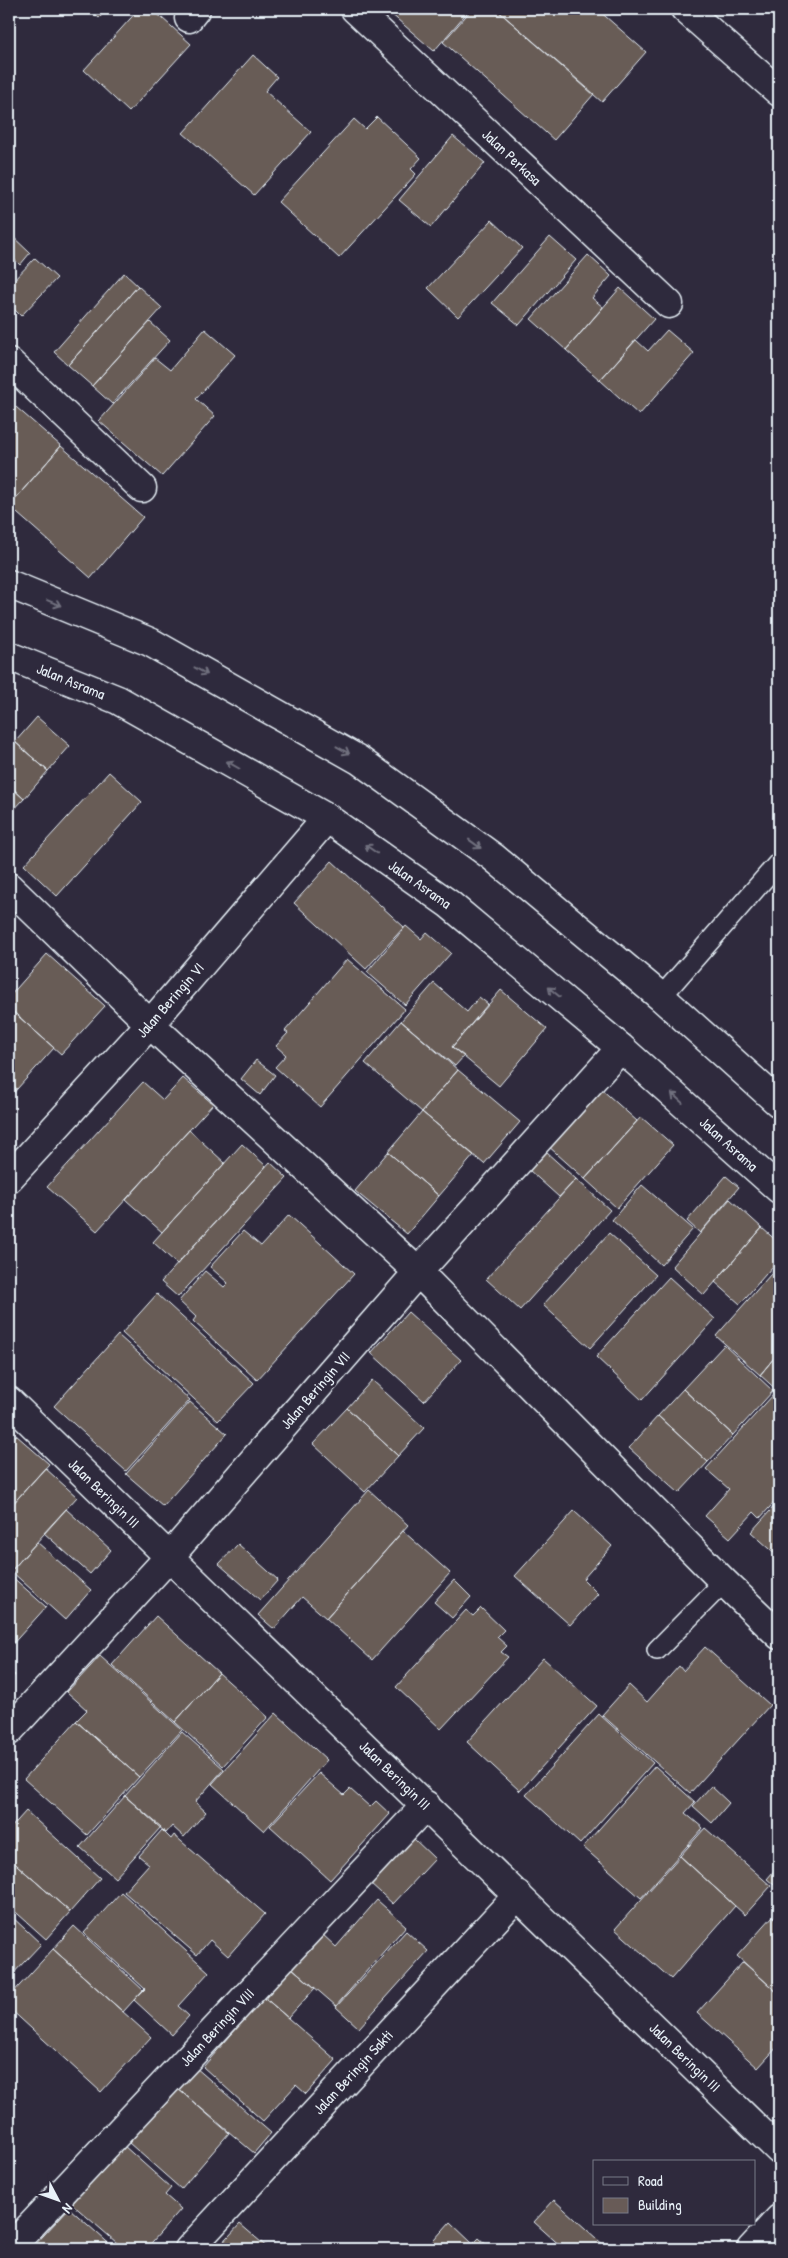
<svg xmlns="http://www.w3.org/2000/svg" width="788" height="2258" font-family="'Patrick Hand',sans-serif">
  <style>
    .building { fill: #685b57; stroke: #e8f1f8 }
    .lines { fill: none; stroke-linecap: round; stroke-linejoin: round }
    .lane-casing { stroke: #e8f1f8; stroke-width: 22 }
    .street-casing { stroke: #e8f1f8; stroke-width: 31 }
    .secondary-casing { stroke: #e8f1f8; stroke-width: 31 }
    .highway-casing { stroke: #e8f1f8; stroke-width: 31 }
    .lane { stroke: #2f2a3d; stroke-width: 19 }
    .street { stroke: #2f2a3d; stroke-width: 28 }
    .secondary { stroke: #2f2a3d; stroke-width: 28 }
    .highway { stroke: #2f2a3d; stroke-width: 28 }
    .oneway { stroke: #70707e }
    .labels { text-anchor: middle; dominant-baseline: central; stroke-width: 5; stroke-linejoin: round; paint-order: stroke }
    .street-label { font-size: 15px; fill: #e8f1f8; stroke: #2f2a3d }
  </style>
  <rect width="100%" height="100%" fill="#2f2a3d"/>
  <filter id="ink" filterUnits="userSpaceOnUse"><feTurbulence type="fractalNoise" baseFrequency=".02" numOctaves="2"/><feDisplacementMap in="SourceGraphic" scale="10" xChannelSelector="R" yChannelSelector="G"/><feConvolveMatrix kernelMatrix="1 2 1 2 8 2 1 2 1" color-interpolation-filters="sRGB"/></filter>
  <g filter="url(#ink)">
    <path class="building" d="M89 9H108L99 18Z
      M139 9H152L191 44 129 112 84 70Z
      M393 9H470L434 51 390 13Z
      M472 9H496L594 94 554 140 443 42Z
      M496 9H597L646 52 602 102Z
      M253 55 277 77 265 91 311 132 254 195 183 133Z
      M377 117 421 158 411 169 416 174 339 258 278 202 354 119 365 129Z
      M453 136 485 163 431 227 399 200Z
      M492 220 522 248 458 317 428 288Z
      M9 233 30 253 20 265 9 254Z
      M550 237 576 260 519 325 492 303Z
      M588 255 611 276 592 298 603 307 566 350 531 319Z
      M35 258 57 278 21 316 9 304V285Z
      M124 273 138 286 68 365 54 352Z
      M138 286 162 308 92 386 68 365Z
      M620 288 654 319 600 380 566 350Z
      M150 322 170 340 112 404 92 386Z
      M205 329 235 355 196 399 215 416 162 476 99 421 155 358 170 370Z
      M667 330 694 353 639 415 600 380 636 340 648 351Z
      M9 401 61 446 9 506Z
      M61 446 143 517 91 578 9 506Z
      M37 717 70 746 48 771 15 742Z
      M9 736 14 741 9 746Z
      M15 742 48 771 24 799 9 785V748Z
      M109 772 142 802 57 896 24 865Z
      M9 785 24 799 9 815Z
      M332 861 404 927 366 969 294 903Z
      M406 926 421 939 427 932 451 953 405 1005 367 972Z
      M47 954 105 1006 61 1054 9 1008V997Z
      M347 959 405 1009 320 1107 275 1067 286 1055 276 1046 288 1033 285 1031Z
      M434 983 467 1012 479 997 488 1004 452 1047 464 1056 455 1066 401 1021Z
      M501 990 547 1029 499 1086 452 1047Z
      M9 1008 54 1048 17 1089 9 1081Z
      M401 1021 458 1070 422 1112 365 1063Z
      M256 1060 275 1075 260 1095 241 1079Z
      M458 1070 520 1122 484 1164 422 1112Z
      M183 1078 213 1104 97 1231 47 1187 143 1082 163 1100Z
      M9 1081 17 1089 9 1098Z
      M599 1087 637 1121 585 1179 547 1145Z
      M422 1112 474 1155 439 1196 388 1152Z
      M641 1117 673 1145 617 1208 585 1179Z
      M189 1130 225 1163 162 1232 126 1200Z
      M242 1144 266 1166 177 1264 153 1242Z
      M388 1152 439 1196 407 1234 355 1191Z
      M546 1152 576 1179 559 1197 529 1170Z
      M270 1162 287 1178 178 1297 161 1282Z
      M726 1176 739 1187 700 1233 687 1221Z
      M576 1179 610 1210 520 1310 486 1279Z
      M642 1185 693 1229 661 1265 612 1220Z
      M730 1199 762 1228 704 1295 672 1266Z
      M289 1215 354 1274 257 1380 193 1321 196 1317 179 1301 205 1271 224 1287 228 1283 210 1267 243 1231 261 1246Z
      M762 1228 779 1243V1259L740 1304 715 1282Z
      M609 1233 656 1275 590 1348 543 1305Z
      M779 1265V1352L760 1375 716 1336Z
      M669 1277 715 1319 642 1400 596 1357Z
      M157 1294 254 1383 218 1421 122 1333Z
      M408 1312 461 1360 424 1401 371 1353Z
      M118 1335 190 1400 126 1471 54 1406Z
      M724 1345 773 1391 733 1435 683 1389Z
      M779 1352V1392L760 1375Z
      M372 1380 424 1428 398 1456 347 1408Z
      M683 1389 733 1435 708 1462 658 1416Z
      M774 1394 779 1398V1497L760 1518 754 1512 730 1538 705 1516 729 1489 706 1469Z
      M190 1402 227 1434 163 1506 126 1474Z
      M347 1408 398 1456 365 1492 313 1444Z
      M658 1416 708 1462 679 1493 629 1448Z
      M16 1435 49 1464 9 1508V1443Z
      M45 1468 77 1497 11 1571 9 1569V1508Z
      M369 1490 408 1525 326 1618 302 1597 274 1629 258 1615Z
      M779 1501V1557L751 1532Z
      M66 1509 111 1550 90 1574 44 1533Z
      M574 1511 612 1546 583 1579 598 1594 570 1625 515 1576Z
      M403 1531 450 1573 372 1660 326 1618Z
      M37 1542 91 1590 65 1620 11 1571Z
      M238 1544 278 1580 260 1600 219 1564Z
      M9 1574 46 1607 9 1648Z
      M454 1580 471 1597 452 1618 434 1602Z
      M481 1608 504 1630 497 1637 507 1646 501 1652 508 1657 441 1729 396 1687 466 1610 473 1616Z
      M156 1616 219 1673 175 1722 112 1665Z
      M705 1647 770 1705 690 1793 602 1715 629 1685 647 1702 679 1666 683 1671Z
      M100 1656 182 1730 139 1777 76 1721 87 1710 67 1692Z
      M543 1658 597 1706 520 1791 467 1742Z
      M9 1669 15 1675 9 1682Z
      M219 1673 268 1717 223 1766 175 1722Z
      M276 1713 327 1760 264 1831 212 1784Z
      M599 1714 653 1763 580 1844 526 1795Z
      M76 1721 139 1777 87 1835 24 1779Z
      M182 1732 224 1769 195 1802 206 1812 184 1837 172 1826 166 1833 125 1796Z
      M655 1766 695 1802 685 1813 703 1828 641 1898 583 1847Z
      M319 1773 344 1795 350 1789 370 1807 376 1801 390 1814 330 1880 270 1826Z
      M711 1786 729 1803 712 1823 693 1806Z
      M125 1796 161 1827 115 1878 80 1847Z
      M26 1811 100 1878 70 1912 9 1858V1830Z
      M705 1828 771 1886 745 1915 680 1856Z
      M162 1830 171 1839 174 1835 265 1914 228 1956 210 1940 197 1955 124 1892 149 1864 139 1856Z
      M412 1837 435 1859 393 1904 370 1883Z
      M680 1856 735 1906 671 1979 615 1929Z
      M9 1858 70 1912 46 1939 9 1906Z
      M779 1865V1889L767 1879Z
      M121 1892 209 1972 178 2006 189 2016 172 2035 134 2000 145 1989 84 1933Z
      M377 1900 406 1926 336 2006 291 1967 321 1933 336 1947Z
      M9 1914 41 1944 9 1978Z
      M773 1916 779 1922V1994L737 1956Z
      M74 1926 143 1990 123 2012 53 1949Z
      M406 1931 428 1951 359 2028 336 2007Z
      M53 1949 151 2037 101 2092 9 2008V1997Z
      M743 1962 779 1994V2045L758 2068 697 2013Z
      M291 1967 315 1988 288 2018 264 1997Z
      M264 1997 336 2060 306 2094 296 2085 263 2121 203 2067Z
      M195 2067 271 2133 254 2153 177 2088Z
      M177 2088 229 2133 181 2189 129 2143Z
      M123 2145 171 2188 165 2195 181 2209 146 2249H124L72 2204Z
      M554 2200 608 2249H564L534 2222Z
      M69 2208 115 2249H31Z
      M450 2222 473 2244 468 2249H426Z
      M240 2224 269 2249H217Z
      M479 2238 491 2249H468Z"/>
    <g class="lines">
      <defs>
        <path id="lane" d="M661 997 779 862
          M657 1650 724 1582"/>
        <path id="street" d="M355 9 669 304
          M685 9 779 92
          M189 18 196 9
          M9 362 142 488
          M9 887 150 1024 418 1272 724 1582 779 1635
          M9 1178 150 1024 327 818
          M9 1401 779 2150
          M9 1731 170 1556 418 1272 621 1048
          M9 2249 426 1805
          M189 2249 518 1895"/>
        <path id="secondary" d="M751 2249 779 2219"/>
        <path id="highway" d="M9 584 150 642 359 760 493 857 661 997 779 1103
          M9 656 118 700 327 818 449 904 621 1048 779 1189"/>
      </defs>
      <use href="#lane" class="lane-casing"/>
      <use href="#street" class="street-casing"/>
      <use href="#secondary" class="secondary-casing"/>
      <use href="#highway" class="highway-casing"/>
      <use href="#lane" class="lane"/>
      <use href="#street" class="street"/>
      <use href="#secondary" class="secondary"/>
      <use href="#highway" class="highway"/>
    </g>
    <defs><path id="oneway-shaft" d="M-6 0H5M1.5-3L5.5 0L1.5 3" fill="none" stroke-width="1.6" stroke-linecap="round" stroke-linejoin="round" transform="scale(1.25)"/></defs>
    <g class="oneway">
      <use href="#oneway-shaft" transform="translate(54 603) rotate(22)"/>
      <use href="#oneway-shaft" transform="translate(201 671) rotate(29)"/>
      <use href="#oneway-shaft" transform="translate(343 750) rotate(29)"/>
      <use href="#oneway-shaft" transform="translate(233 765) rotate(-150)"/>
      <use href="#oneway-shaft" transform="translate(475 844) rotate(36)"/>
      <use href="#oneway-shaft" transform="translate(371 849) rotate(-145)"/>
      <use href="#oneway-shaft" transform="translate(554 992) rotate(-140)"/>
      <use href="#oneway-shaft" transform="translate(677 1098) rotate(-138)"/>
    </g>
  </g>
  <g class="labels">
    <g class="street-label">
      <text transform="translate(512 157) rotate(43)">Jalan Perkasa</text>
      <text transform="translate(71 681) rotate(22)">Jalan Asrama</text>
      <text transform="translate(420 884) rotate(35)">Jalan Asrama</text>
      <text transform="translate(170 1000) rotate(-49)">Jalan Beringin VI</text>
      <text transform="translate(729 1144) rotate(42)">Jalan Asrama</text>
      <text transform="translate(315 1390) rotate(-49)">Jalan Beringin VII</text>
      <text transform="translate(104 1493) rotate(44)">Jalan Beringin III</text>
      <text transform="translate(395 1775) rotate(44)">Jalan Beringin III</text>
      <text transform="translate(217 2027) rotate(-47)">Jalan Beringin VIII</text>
      <text transform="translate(685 2057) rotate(44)">Jalan Beringin III</text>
      <text transform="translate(353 2072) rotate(-47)">Jalan Beringin Sakti</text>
    </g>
  </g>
  <rect width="788" height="2258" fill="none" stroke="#2f2a3d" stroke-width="30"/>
  <rect x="15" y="15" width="758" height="2228" fill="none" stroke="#e8f1f8" stroke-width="2" filter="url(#ink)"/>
  <rect x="593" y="2160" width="162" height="65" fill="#2f2a3d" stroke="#797a88"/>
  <rect x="603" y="2177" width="25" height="8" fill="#2f2a3d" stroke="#797a88"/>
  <text x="638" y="2186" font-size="15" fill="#e8f1f8">Road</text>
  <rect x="603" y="2198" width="25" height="15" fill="#685b57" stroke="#797a88"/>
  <text x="638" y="2210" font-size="15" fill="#e8f1f8">Building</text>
  <g transform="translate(58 2200) rotate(131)" stroke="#2f2a3d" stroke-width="4" paint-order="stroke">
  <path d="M0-4L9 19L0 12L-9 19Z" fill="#e8f1f8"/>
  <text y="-8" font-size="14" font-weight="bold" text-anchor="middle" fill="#e8f1f8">N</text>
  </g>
</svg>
